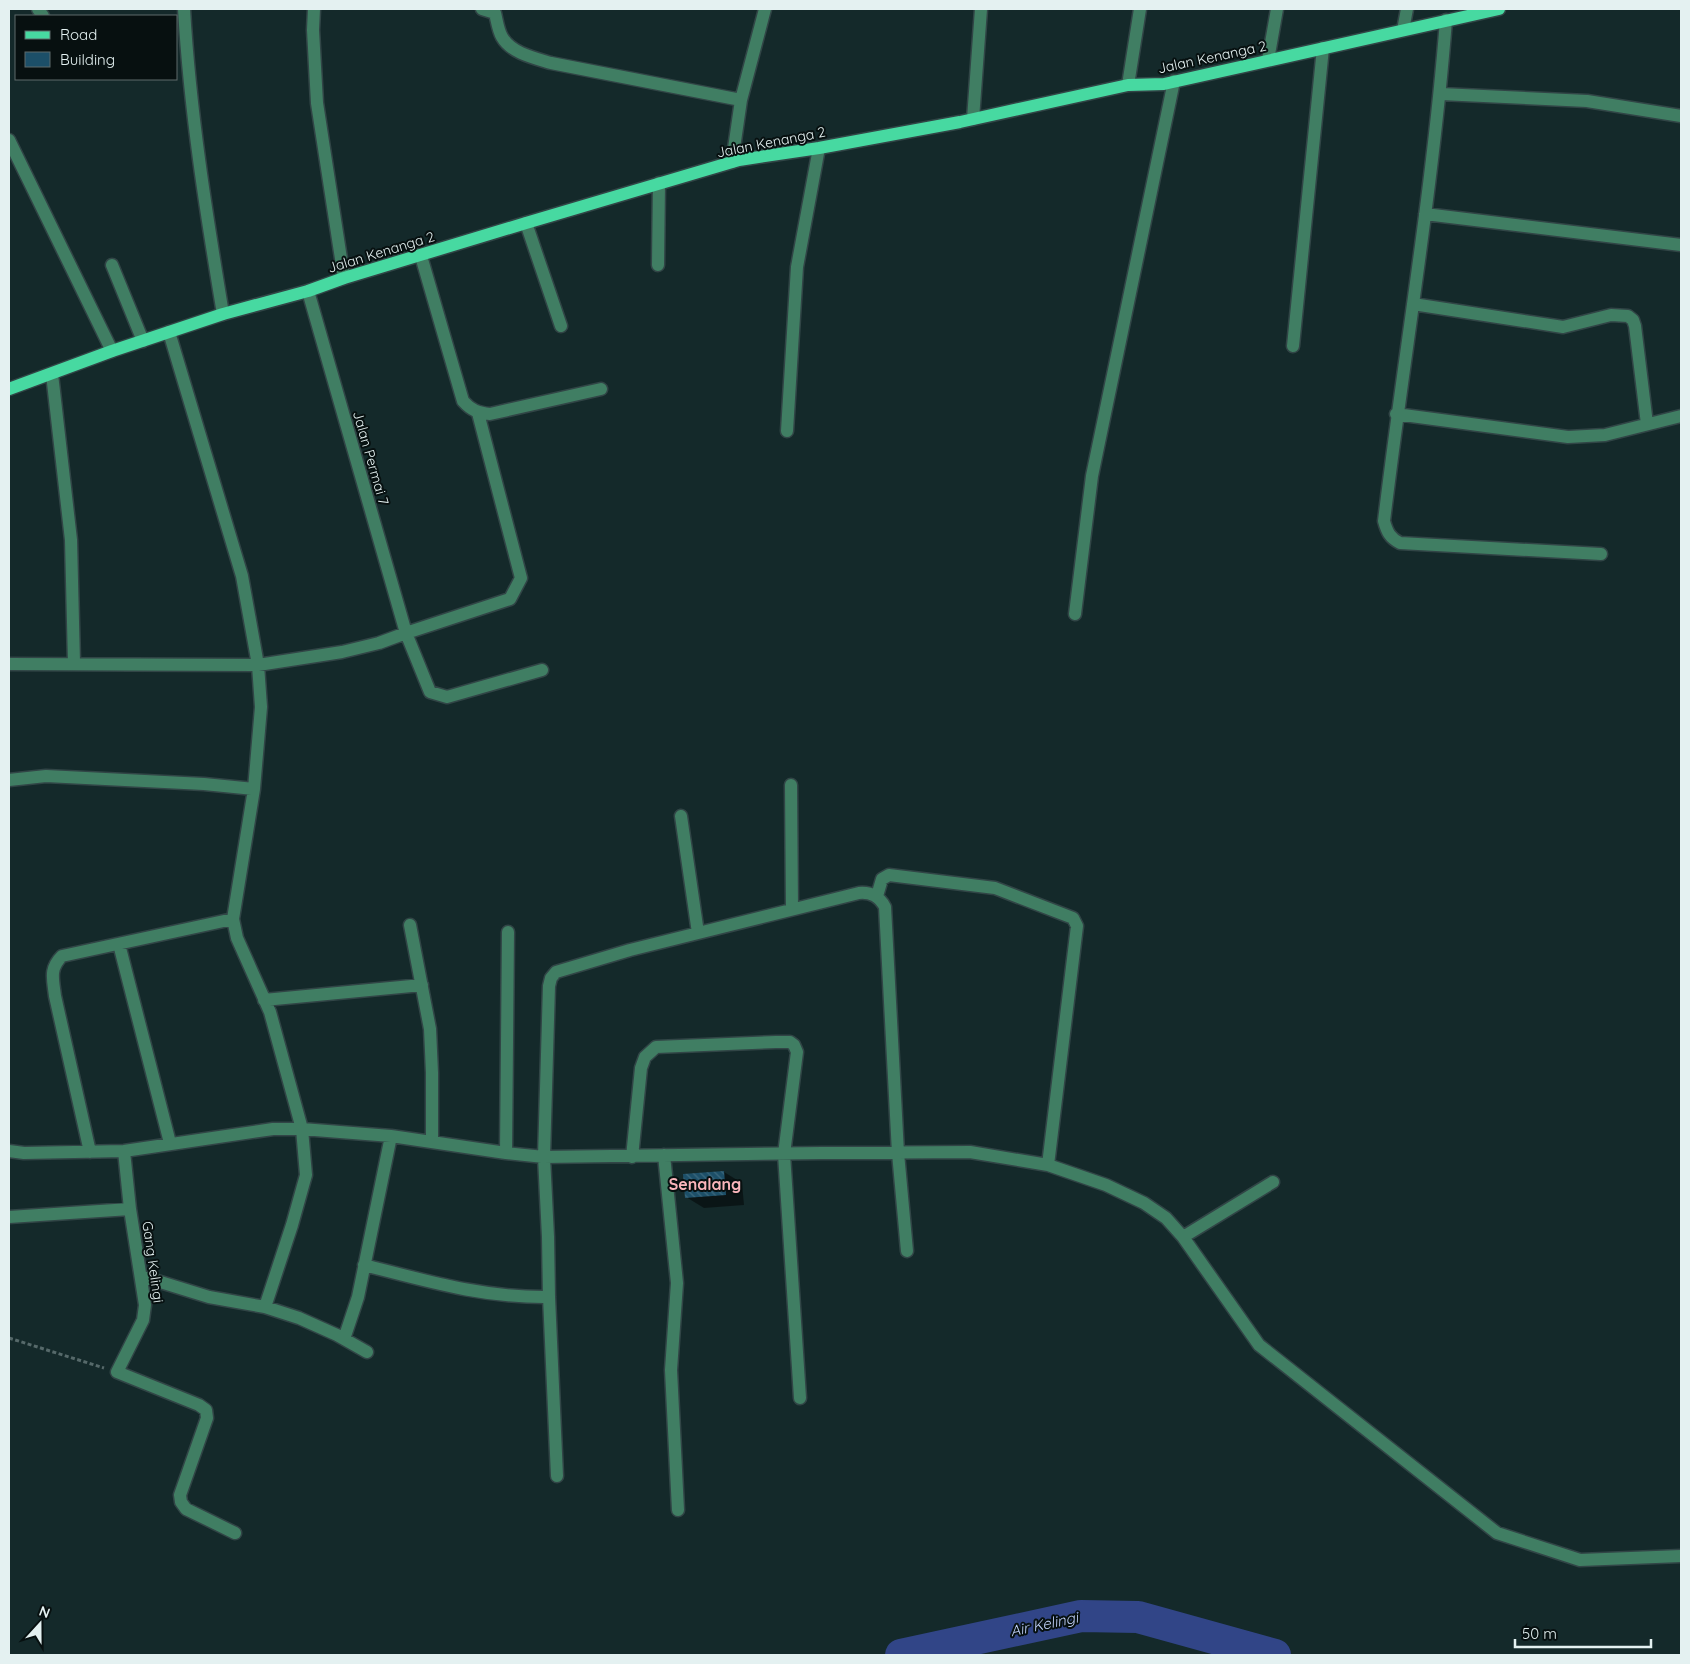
<svg xmlns="http://www.w3.org/2000/svg" width="1690" height="1664" font-family="Quicksand,sans-serif">
  <style>
    .shadow { fill: #0007 }
    .lines { fill: none; stroke-linecap: round; stroke-linejoin: round }
    .river { stroke: #314587; stroke-width: 32 }
    .building { fill: url(#building-back-hatch) }
    .minor-casing { stroke: #314546; stroke-width: 15 }
    .major-casing { stroke: #314546; stroke-width: 15 }
    .path { stroke: #56696a; stroke-width: 3; stroke-dasharray: 4 2.5; stroke-linecap: butt }
    .minor { stroke: #407e63; stroke-width: 12 }
    .major { stroke: #47d9a1; stroke-width: 12 }
    .labels { text-anchor: middle; dominant-baseline: central; stroke-width: 4; stroke-linejoin: round; paint-order: stroke }
    .street-label { font-size: 14px; fill: #e4f1f1; stroke: #071010 }
    .water-label { font-size: 15px; font-style: italic; fill: #c1d1f8; stroke: #071010 }
    .quarter-label { font-size: 16px; font-weight: bold; fill: #fab5bb; stroke: #071010 }
  </style>
  <defs>
    <pattern id="building-back-hatch" width="6" height="6" patternUnits="userSpaceOnUse" patternTransform="scale(1.25)"><rect width="6" height="6" fill="#1c4f68"/><path d="M-1 5l2 2M0 0l6 6M5-1l2 2" fill="none" stroke="#3d697e"/></pattern>
  </defs>
  <rect width="100%" height="100%" fill="#14292a"/>
  <path class="shadow" d="M724 1172 742 1183 744 1205 704 1208 686 1197Z"/>
  <g class="lines">
    <path class="river" d="M901 1655 1081 1616 1138 1617 1275 1655"/>
  </g>
  <path class="building" d="M724 1171 726 1195 685 1198 683 1174Z"/>
  <g class="lines">
    <defs>
      <path id="minor" d="M38 9 43 16
        M184 9C190 112 206 212 223 314
        M314 9 313 30 317 103 344 278
        M482 9 495 13C497 21 498 30 502 37 511 53 534 58 551 63L741 100
        M1446 20C1433 188 1404 354 1384 521 1387 532 1390 538 1400 543L1601 554
        M1403 30 1407 9
        M1268 60 1277 9
        M1128 85 1140 9
        M1441 94 1587 101 1681 116
        M973 119 981 9
        M9 140 112 351
        M732 162 741 100 765 9
        M1425 214 1681 245
        M526 223 561 326
        M421 256 463 401C471 410 478 413 490 414L601 389
        M112 265 143 341
        M658 265 659 183
        M308 291 406 633 430 692 447 697 542 670
        M1413 304 1563 327 1611 315 1628 316 1633 320 1635 326 1647 424
        M169 332 242 576 258 665 261 707 254 789 233 919 237 938 270 1012 302 1129 306 1175 292 1225 265 1307
        M1293 346 1323 48
        M52 374 71 540 74 663
        M1396 414 1568 437 1605 435 1681 416
        M787 431 797 267 819 148
        M1075 614 1092 476 1174 81
        M9 664 258 665 342 652 379 643 406 633 510 599 521 578 478 413
        M9 780 46 776 204 784 254 789
        M791 785 792 909
        M681 816 698 933
        M877 896 882 879 889 875 995 888 1073 918 1077 926 1048 1165
        M410 925 430 1029 432 1073V1142
        M119 944 170 1143
        M264 1000 422 985
        M9 1151 24 1153 124 1151 273 1129H302L391 1136 506 1153 544 1157 822 1153 970 1152 1048 1165 1106 1185 1144 1203 1166 1218 1183 1237 1259 1345 1497 1533 1580 1560 1681 1556
        M124 1151 130 1209 145 1305 143 1320 117 1372 199 1405 206 1410 207 1418 180 1495 181 1502 186 1509 235 1533
        M90 1152 55 996C53 979 49 969 62 956L233 919
        M506 1153 508 932
        M664 1155 677 1283 671 1370 678 1510
        M632 1157 641 1068 645 1057 656 1047 776 1042H790L794 1045 797 1052 784 1154 800 1398
        M9 1217 130 1209
        M1183 1237 1273 1182
        M364 1265C427 1281 483 1298 549 1297
        M141 1276 209 1297 265 1307 299 1318 337 1335 367 1352
        M344 1339 358 1297 391 1136
        M557 1476 549 1297 548 1237 544 1157 549 986 551 978 556 972 630 950 859 893C871 892 879 896 885 907L898 1153 907 1251"/>
      <path id="major" d="M9 389 112 351 223 314 308 291 344 278 526 223 739 160 819 148 960 122 1128 85 1164 84 1499 9"/>
    </defs>
    <use href="#minor" class="minor-casing"/>
    <use href="#major" class="major-casing"/>
    <path class="path" d="M9 1338 104 1368"/>
    <use href="#minor" class="minor"/>
    <use href="#major" class="major"/>
  </g>
  <g class="labels">
    <g class="street-label">
      <text transform="translate(1212 57) rotate(-12)">Jalan Kenanga 2</text>
      <text transform="translate(771 142) rotate(-11)">Jalan Kenanga 2</text>
      <text transform="translate(381 252) rotate(-17)">Jalan Kenanga 2</text>
      <text transform="translate(371 458) rotate(74)">Jalan Permai 7</text>
      <text transform="translate(153 1262) rotate(82)">Gang Kelingi</text>
    </g>
    <g class="water-label">
      <text transform="translate(1044 1624) rotate(-12)">Air Kelingi</text>
    </g>
    <g class="quarter-label">
      <text x="705" y="1184">Senalang</text>
    </g>
  </g>
  <rect width="1690" height="1664" fill="none" stroke="#e4f1f1" stroke-width="20"/>
  <rect x="15" y="15" width="162" height="65" fill="#071010" stroke="#5f6a6a"/>
  <rect x="25" y="31" width="25" height="8" fill="#47d9a1" stroke="#5f6a6a"/>
  <text x="60" y="40" font-size="15" fill="#e4f1f1">Road</text>
  <rect x="25" y="52" width="25" height="15" fill="#1c4f68" stroke="#5f6a6a"/>
  <text x="60" y="65" font-size="15" fill="#e4f1f1">Building</text>
  <g transform="translate(40 1624) rotate(21)" stroke="#071010" stroke-width="4" paint-order="stroke">
  <path d="M0-4L9 19L0 12L-9 19Z" fill="#e4f1f1"/>
  <text y="-8" font-size="14" font-weight="bold" text-anchor="middle" fill="#e4f1f1">N</text>
  </g>
  <path d="M1515 1639v8h136v-8" fill="none" stroke="#e4f1f1" stroke-width="2.5"/>
  <text x="1522" y="1639" font-size="15" fill="#e4f1f1" stroke="#071010" stroke-width="4" paint-order="stroke">50 m</text>
</svg>
